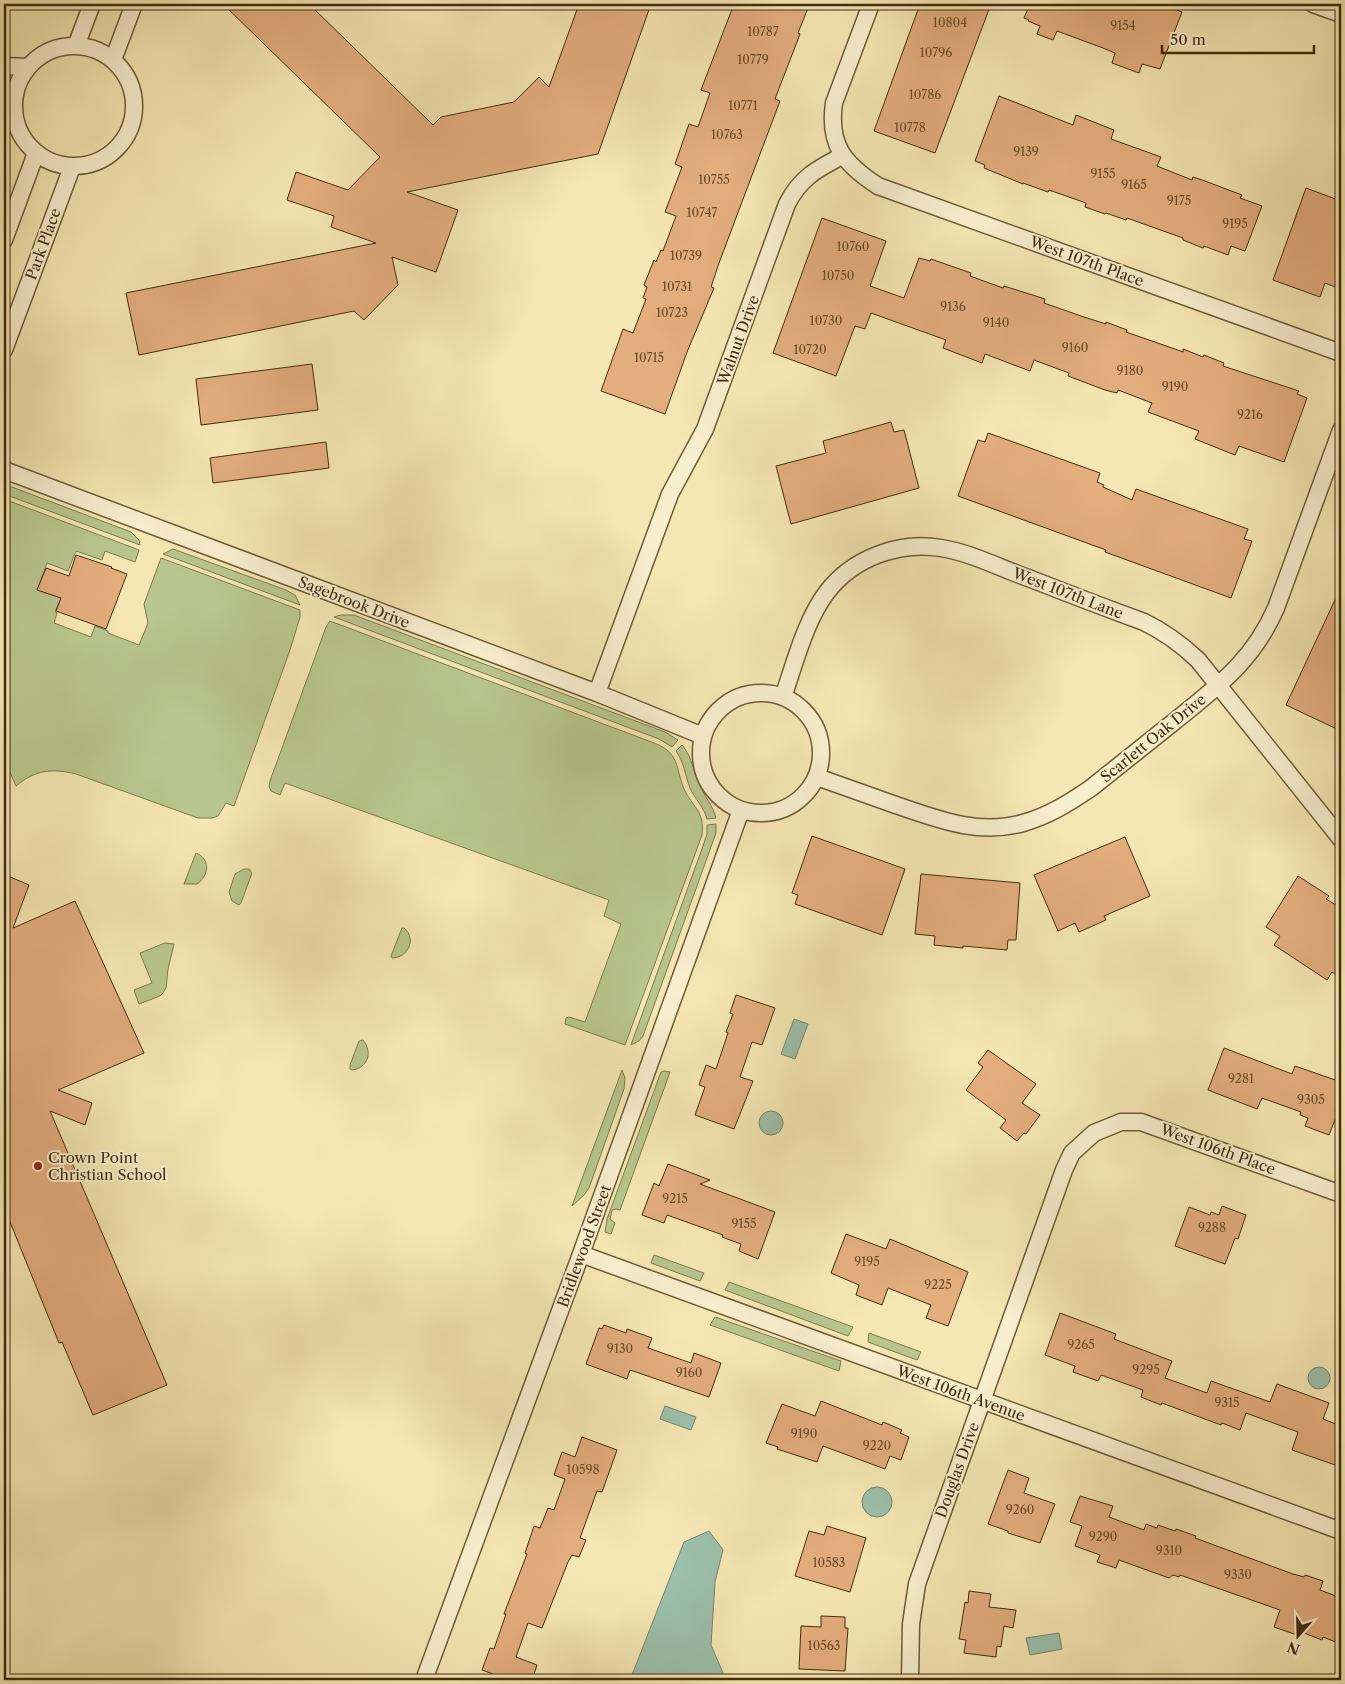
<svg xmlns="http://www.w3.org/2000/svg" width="1345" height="1684" font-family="'Libre Caslon Text',serif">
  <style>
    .green { fill: #b9c68f; stroke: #7e7a4e }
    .water { fill: #9cc0ab; stroke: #78856c }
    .building { fill: #e3ad7e; stroke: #422d0e }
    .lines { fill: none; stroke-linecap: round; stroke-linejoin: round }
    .street-casing { stroke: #6f5c37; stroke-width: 19 }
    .street { stroke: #f8efce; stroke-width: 16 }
    .poi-dot { fill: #8f2418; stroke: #f8efce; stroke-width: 2 }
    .labels { text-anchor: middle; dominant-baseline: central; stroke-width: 4; stroke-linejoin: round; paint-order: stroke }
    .number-label { font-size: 12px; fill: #6a4d2a }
    .street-label { font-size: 15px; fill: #422d0e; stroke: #f8efce }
    .poi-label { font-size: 15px; fill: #422d0e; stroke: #f8efce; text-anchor: start }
  </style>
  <rect width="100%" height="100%" fill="#f5e7b3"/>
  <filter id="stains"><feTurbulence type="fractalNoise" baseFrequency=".004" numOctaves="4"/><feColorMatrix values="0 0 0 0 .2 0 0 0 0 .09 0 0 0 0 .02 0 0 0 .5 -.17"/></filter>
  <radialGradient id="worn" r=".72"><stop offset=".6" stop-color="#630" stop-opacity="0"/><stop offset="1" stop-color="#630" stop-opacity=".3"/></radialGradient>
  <path class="green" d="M4 484 131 532 139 540 140 545 4 494Z
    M4 499 139 550 135 562 105 551 102 560 76 551 68 571 47 563 37 590 61 598 55 612 57 613 54 623 91 637 95 626 108 631V633L139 645 148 623 144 604 161 558 300 610V617L290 650 234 806 226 803 218 816 212 818H198L76 774C52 768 35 770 16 786L4 759Z
    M173 549 286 590 295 595 300 605 163 554Z
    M341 615H354L665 732 678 740 672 747 659 739 334 617Z
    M330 621 654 743C680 753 675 767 684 789 693 808 705 811 702 835L625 1045 565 1024 566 1018 569 1017 585 1022 621 924 604 916 609 900 285 783 280 795 271 791 269 786 270 781 326 627Z
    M682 745C692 756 693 772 700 786 705 797 713 806 716 818L707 819C704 807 695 799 690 788 685 775 684 762 676 751Z
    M716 824V833L643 1036 639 1041 631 1045 703 846 707 834V825Z
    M196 853C211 859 209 876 197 884H184Z
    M244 869H249L252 873 241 903 239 905 232 901 229 892 235 874Z
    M402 928H404C417 939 408 958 392 958L391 956Z
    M165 943 174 944 168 969 166 988 163 993 160 996 139 1004 134 990 152 983 140 953Z
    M363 1040C373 1052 368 1068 352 1070L350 1069V1065L359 1041Z
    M622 1070 625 1078 624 1089 589 1188 584 1195 572 1206Z
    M664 1071 670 1072 620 1210 616 1209 612 1210 610 1219 615 1223 611 1234 605 1232 607 1219 661 1072Z
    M654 1255 704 1273 700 1281 651 1263Z
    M729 1282 853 1327 848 1336 725 1290Z
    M715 1317 841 1361 839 1371 710 1325Z
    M869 1333 921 1352 917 1360 868 1342Z"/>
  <path class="water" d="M794 1019 808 1024 795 1059 781 1054Z
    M759 1123a12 12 0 1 1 24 0a12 12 0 1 1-24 0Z
    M1308 1378a11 11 0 1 1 22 0a11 11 0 1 1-22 0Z
    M665 1406 696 1417 691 1430 660 1419Z
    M862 1502a15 15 0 1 1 30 0a15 15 0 1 1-30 0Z
    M709 1531 723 1550 715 1582 711 1645 726 1680H630L684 1542Z
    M1059 1633 1062 1649 1030 1655 1026 1638Z"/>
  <path class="building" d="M223 4H309L433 125 441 117 514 102 539 77 549 87 579 4H651L598 154 407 192 458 210 436 272 392 257 398 285 364 320 354 311 139 355 126 293 376 243 331 227 334 216 287 200 296 172 348 190 380 157Z
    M734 4H797L808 8 798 33 800 34 775 99 780 101 719 263 711 287 714 288 687 352 665 414 601 391 623 329 633 333 646 299 643 298 647 287 644 285 654 260 656 262 661 250 663 251 676 216 665 212 682 167 675 164 689 124 698 127 710 93 701 90Z
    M920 4H991L935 153 874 131Z
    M1030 4H1146L1160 9 1162 4 1182 12 1160 69 1142 64 1139 73 1112 63 1115 53 1103 48 1057 31 1053 40 1037 34 1040 26 1028 21 1029 20 1024 18Z
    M999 96 1073 125 1076 115 1114 130 1111 139 1161 157 1157 166 1192 180 1193 177 1205 181 1242 195 1240 198 1262 206 1245 251 1231 246 1228 255 1204 246 1203 248 1183 240V238L1127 218 1126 220 1106 213 1105 214 1085 207 1086 203 1049 190 1048 192 1023 183V184L984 168 985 165 975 161Z
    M1306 188 1341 201V269L1335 287 1325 283 1320 297 1273 280Z
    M822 218 886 241 870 286 904 298 919 258 930 261 931 259 971 273 970 276 1003 288 1004 286 1045 299 1044 303 1081 316 1106 324V322L1127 330 1126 332 1172 348 1183 352V349L1203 357 1204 355 1224 363 1223 366 1299 391 1297 394 1307 398 1284 462 1239 446 1235 455 1195 439 1199 431 1148 412 1152 403 1118 390 1117 393 1105 390 1068 376 1069 373 1034 360 1030 371 985 354 982 363 943 348 946 340 871 313 865 329 855 326 836 376 773 353Z
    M312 364 318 410 201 425 196 379Z
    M891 422 894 432 904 430 919 488 791 524 776 466 826 453 823 441Z
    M988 433 1100 473 1097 482 1104 485 1103 487 1132 500 1136 489 1248 529 1244 539 1252 541 1231 598 1105 552 1106 550 958 496 978 440 985 442Z
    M326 442 329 468 213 483 210 458Z
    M76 555 112 567 111 568 127 574 106 629 56 611 61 598 37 590 46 568 69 576Z
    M1341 587V731L1286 705Z
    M812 836 905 869 882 935 795 904 798 895 792 893Z
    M1125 837 1150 896 1104 916 1106 920 1079 932 1075 923 1058 931 1034 875Z
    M921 874 1020 883 1016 940H1008L1007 950 963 946V948L934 945 935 936 915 934Z
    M8 876 29 885 13 928 75 901 144 1053 58 1090 92 1103 85 1125 50 1111 167 1385 93 1415 62 1342 59 1343 4 1207V886Z
    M1298 876 1329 896 1326 899 1341 908V978L1332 972 1327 980 1274 945 1280 936 1266 927Z
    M736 995 775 1008 762 1045 752 1042 740 1077 753 1081 734 1129 695 1115 705 1087 699 1085 706 1065 716 1069 728 1033 726 1032 733 1014 730 1013Z
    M1224 1048 1292 1074 1295 1066 1341 1082V1093L1335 1111 1338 1112 1329 1135 1305 1126 1308 1118 1300 1115 1301 1112 1262 1098 1257 1109 1208 1090Z
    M988 1050 1036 1084 1022 1103 1040 1115 1026 1134 1024 1133 1017 1141 1000 1128 1006 1120 966 1090 983 1067 978 1063Z
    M668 1164 710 1180 700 1184 775 1212 758 1259 739 1251 741 1244 722 1237 723 1235 667 1215 664 1223 642 1215 654 1183 659 1186Z
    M1222 1206 1246 1215 1238 1239 1235 1238 1225 1264 1175 1246 1189 1207 1210 1215 1211 1212 1219 1215Z
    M846 1234 886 1249 890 1239 968 1272 948 1326 926 1318 931 1305 888 1288 882 1305 856 1295 859 1285 831 1273Z
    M1060 1313 1116 1334 1114 1339 1172 1361 1165 1378 1207 1393 1211 1381 1270 1402 1277 1384 1329 1403 1323 1419 1341 1426V1467L1292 1450 1298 1432 1246 1413 1240 1430 1222 1423 1221 1425 1162 1403 1161 1405 1141 1397 1143 1390 1101 1375 1098 1381 1073 1372 1075 1366 1045 1355Z
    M604 1325 626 1333 627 1329 652 1338 648 1348 691 1363 694 1353 721 1363 709 1397 630 1370 627 1379 586 1364 599 1328 602 1329Z
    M821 1401 882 1425 883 1422 902 1430 900 1433 909 1437 901 1460 890 1456 885 1469 823 1446 817 1462 777 1449 778 1447 766 1443 782 1404 815 1416Z
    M582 1437 617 1450 602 1492 597 1491 580 1538 586 1540 579 1557 572 1555 568 1562 542 1628 528 1623 516 1657 537 1665 532 1680H491L493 1674 482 1670 490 1648 494 1649 506 1614H504L527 1554 525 1553 534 1526 540 1528 548 1508 554 1510 565 1479 554 1475 562 1452 575 1457Z
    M1008 1470 1029 1478 1024 1493 1055 1504 1040 1543 1008 1533V1531L988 1524Z
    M1080 1496 1113 1506 1109 1517 1144 1530 1146 1524 1157 1528 1158 1525 1175 1531 1176 1529 1196 1536 1195 1538 1293 1574 1304 1577 1305 1575 1323 1581 1320 1590 1341 1598V1644L1323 1637 1322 1640 1299 1631 1297 1635 1274 1627 1280 1610 1180 1575 1179 1577 1173 1575 1169 1578 1119 1560 1116 1568 1097 1562 1100 1555 1075 1546 1082 1526 1070 1522Z
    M827 1526 866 1538 850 1592 795 1576 809 1531 824 1535Z
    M969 1591 991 1594 989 1607 1016 1610 1013 1628 1004 1626 1001 1647 997 1646 996 1657 964 1653 966 1640 959 1639 965 1602 968 1603Z
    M821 1616 845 1617V1628H848L845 1671 799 1669 801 1626 821 1627Z"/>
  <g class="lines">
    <defs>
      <path id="street" d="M871 4 834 103C828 145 844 164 878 186L1341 353
        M1313 4 1341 14
        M14 106a60 60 0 1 1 120 0a60 60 0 1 1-120 0Z
        M76 46 92 4
        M113 60 134 4
        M4 66 28 67
        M4 240 36 153
        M4 350 72 167
        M4 470 597 693 703 736
        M701 753a60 60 0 1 1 120 0a60 60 0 1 1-120 0Z
        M597 693 670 494 705 429 787 204C800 178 817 169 842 156
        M783 697C795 663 805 621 827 592 853 558 899 541 941 548 972 553 1002 569 1031 579 1069 594 1106 608 1144 622 1165 632 1181 644 1198 660L1341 839
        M817 777C842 786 867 795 893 804 935 818 977 836 1023 823 1048 816 1069 803 1091 788 1119 766 1147 743 1175 721 1218 686 1253 661 1276 608L1341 430
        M581 1254 1341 1531
        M424 1680 581 1254 741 810
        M910 1680 911 1624 917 1584 1064 1170 1072 1153 1094 1133 1121 1122H1141L1341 1194"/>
    </defs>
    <use href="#street" class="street-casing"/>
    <use href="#street" class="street"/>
  </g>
  <circle class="poi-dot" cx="38" cy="1166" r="5"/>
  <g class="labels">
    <g class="number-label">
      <text x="950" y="22">10804</text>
      <text x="1123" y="25">9154</text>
      <text x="763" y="31">10787</text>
      <text x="936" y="52">10796</text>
      <text x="753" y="59">10779</text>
      <text x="925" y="94">10786</text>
      <text x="743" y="105">10771</text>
      <text x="910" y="127">10778</text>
      <text x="727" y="134">10763</text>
      <text x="1026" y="151">9139</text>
      <text x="1103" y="173">9155</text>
      <text x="714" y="179">10755</text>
      <text x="1134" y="184">9165</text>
      <text x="1179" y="200">9175</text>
      <text x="702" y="212">10747</text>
      <text x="1235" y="223">9195</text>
      <text x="853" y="246">10760</text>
      <text x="686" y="255">10739</text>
      <text x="838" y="275">10750</text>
      <text x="677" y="286">10731</text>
      <text x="953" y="306">9136</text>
      <text x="672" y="312">10723</text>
      <text x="826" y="320">10730</text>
      <text x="996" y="322">9140</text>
      <text x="1075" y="347">9160</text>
      <text x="810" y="349">10720</text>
      <text x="649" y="357">10715</text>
      <text x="1130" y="370">9180</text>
      <text x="1175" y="386">9190</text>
      <text x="1250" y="414">9216</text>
      <text x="1241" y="1078">9281</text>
      <text x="1311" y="1099">9305</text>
      <text x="675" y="1198">9215</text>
      <text x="744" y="1223">9155</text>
      <text x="1212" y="1227">9288</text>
      <text x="867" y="1261">9195</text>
      <text x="938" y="1284">9225</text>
      <text x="1081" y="1344">9265</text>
      <text x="620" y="1348">9130</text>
      <text x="1146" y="1369">9295</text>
      <text x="689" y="1372">9160</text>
      <text x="1227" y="1402">9315</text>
      <text x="804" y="1433">9190</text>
      <text x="877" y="1445">9220</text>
      <text x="583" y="1469">10598</text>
      <text x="1020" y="1509">9260</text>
      <text x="1103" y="1536">9290</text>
      <text x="1169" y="1550">9310</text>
      <text x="829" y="1562">10583</text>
      <text x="1238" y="1574">9330</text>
      <text x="824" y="1645">10563</text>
    </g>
    <g class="street-label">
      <text transform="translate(43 244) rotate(-70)">Park Place</text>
      <text transform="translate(1087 261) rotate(20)">West 107th Place</text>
      <text transform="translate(738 340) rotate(-70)">Walnut Drive</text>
      <text transform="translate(1068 593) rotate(21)">West 107th Lane</text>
      <text transform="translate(354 602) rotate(21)">Sagebrook Drive</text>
      <text transform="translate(1153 738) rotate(-39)">Scarlett Oak Drive</text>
      <text transform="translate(1218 1149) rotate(20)">West 106th Place</text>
      <text transform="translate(584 1246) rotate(-70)">Bridlewood Street</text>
      <text transform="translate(961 1393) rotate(20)">West 106th Avenue</text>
      <text transform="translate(957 1470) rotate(-70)">Douglas Drive</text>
    </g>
    <g class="poi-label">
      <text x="48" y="1157">Crown Point<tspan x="48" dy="17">Christian School</tspan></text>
    </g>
  </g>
  <rect width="1345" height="1684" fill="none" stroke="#f5e7b3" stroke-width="20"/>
  <rect x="5" y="5" width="1335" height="1674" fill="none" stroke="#422d0e" stroke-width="2.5"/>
  <rect x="10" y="10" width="1325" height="1664" fill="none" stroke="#422d0e"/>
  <g transform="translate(1298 1636) rotate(200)" stroke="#f8efce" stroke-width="4" paint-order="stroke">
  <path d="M0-4L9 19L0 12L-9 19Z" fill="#422d0e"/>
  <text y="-8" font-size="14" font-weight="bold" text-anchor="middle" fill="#422d0e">N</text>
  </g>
  <path d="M1162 45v8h152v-8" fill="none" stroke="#422d0e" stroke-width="2.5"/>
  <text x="1170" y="45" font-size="15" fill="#422d0e" stroke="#f8efce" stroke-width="4" paint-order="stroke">50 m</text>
  <rect width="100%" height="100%" filter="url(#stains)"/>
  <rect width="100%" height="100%" fill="url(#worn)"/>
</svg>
